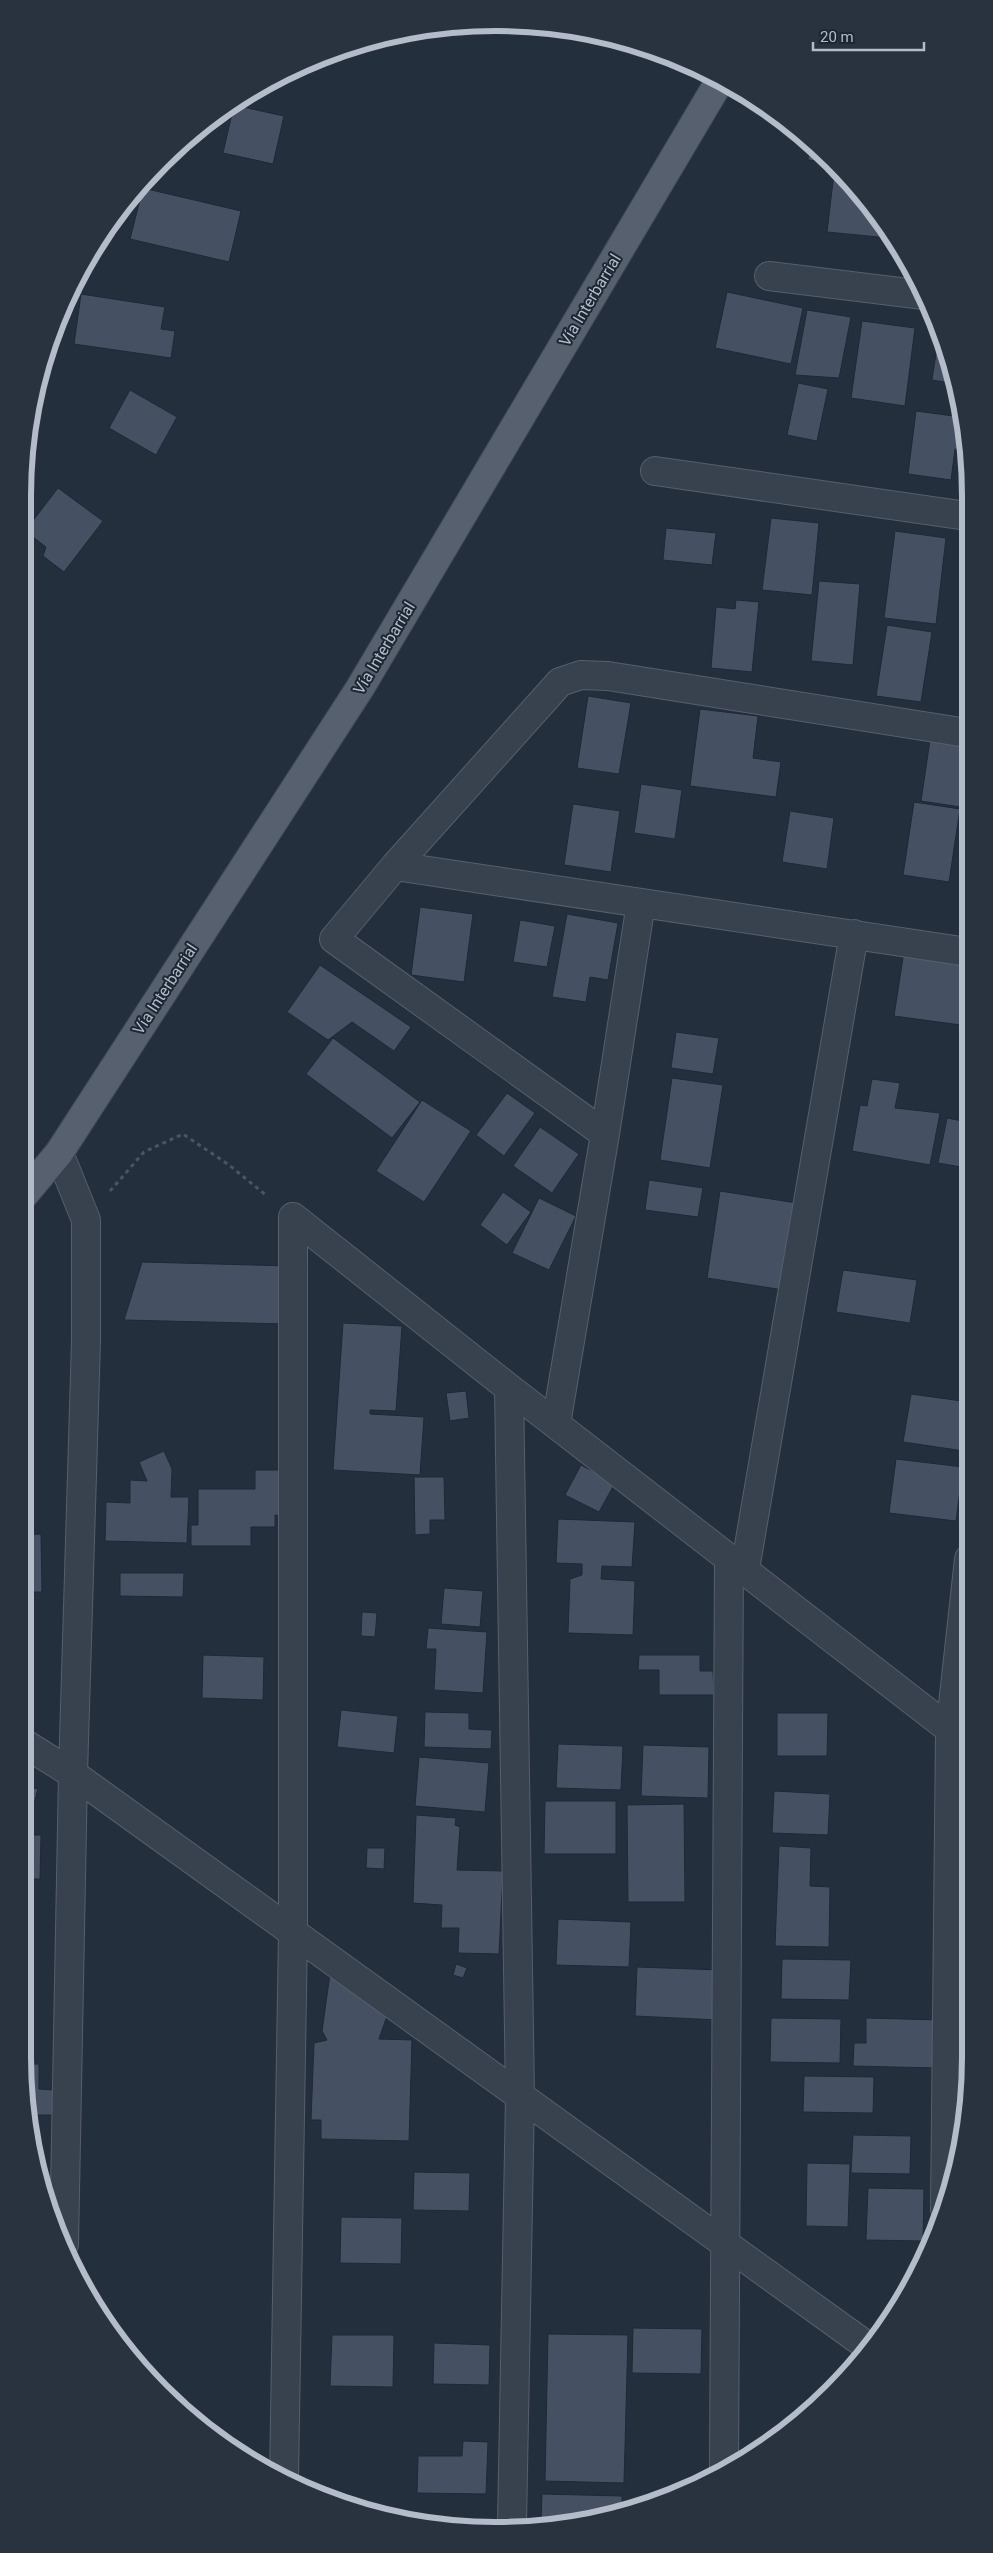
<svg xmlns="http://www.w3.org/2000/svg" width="993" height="2553" font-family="Roboto,sans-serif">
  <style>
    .building { fill: #455162; stroke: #1f2835 }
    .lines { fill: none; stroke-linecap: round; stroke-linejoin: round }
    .street-casing { stroke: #565f6c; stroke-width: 30 }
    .primary-casing { stroke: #414a57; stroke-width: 30 }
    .path { stroke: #44595c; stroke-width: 3; stroke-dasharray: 4 4; stroke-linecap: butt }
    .street { stroke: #38414e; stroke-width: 28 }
    .primary { stroke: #56606e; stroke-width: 28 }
    .labels { text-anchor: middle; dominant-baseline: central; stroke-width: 4; stroke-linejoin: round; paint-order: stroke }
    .street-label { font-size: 16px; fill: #b4bcc9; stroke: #1d2633 }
    .rim { fill: none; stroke: #b4bcc9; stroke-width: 6 }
  </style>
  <rect width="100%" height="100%" fill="#242f3e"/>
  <path class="building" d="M234 105 284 116 273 164 223 153Z
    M809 146 828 162 808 160Z
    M834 173 841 174 853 184 889 238 827 232Z
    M143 188 241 211 229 262 130 239Z
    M727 292 803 308 791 364 715 348Z
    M81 294 165 307 161 329 175 331 171 358 74 344Z
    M807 310 851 317 839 378 795 375Z
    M862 321 915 328 905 406 851 398Z
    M938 340 951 383 932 380Z
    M798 383 828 389 817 441 787 435Z
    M130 390 177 417 156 455 109 428Z
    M916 411 961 417 966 434V450L955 449 951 480 908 474Z
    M58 488 103 521 64 572 43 556 46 547 25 531Z
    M771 518 819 523 812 595 762 590Z
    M666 528 716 533 712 565 663 560Z
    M895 531 946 538 936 624 884 618Z
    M819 581 860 584 853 665 811 661Z
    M736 600 759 602 752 672 711 668 716 607 735 609Z
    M887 625 932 632 921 702 876 696Z
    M588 696 631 703 619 774 577 768Z
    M700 709 758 716 753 758 781 762 776 797 690 786Z
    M930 740 967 745V764L961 807 921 801Z
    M641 784 682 790 675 839 634 833Z
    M914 802 960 809 949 882 903 875Z
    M573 804 620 811 611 872 564 865Z
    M790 811 834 818 827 869 782 862Z
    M420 907 473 914 464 982 411 975Z
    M567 914 618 923 608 980 590 977 586 1002 552 997Z
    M520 920 555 926 547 967 513 962Z
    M904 951 968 960V1026L894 1016Z
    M320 965 411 1027 394 1051 352 1022 328 1040 287 1012Z
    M676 1032 719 1038 713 1074 671 1068Z
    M333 1038 420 1102 392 1138 306 1074Z
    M672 1078 723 1085 710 1168 660 1160Z
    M872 1079 900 1083 895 1108 940 1113 930 1165 852 1151 860 1105 867 1106Z
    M507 1093 535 1113 504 1156 476 1135Z
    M422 1100 471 1131 424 1202 376 1171Z
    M947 1118 968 1122 961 1167 938 1163Z
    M540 1127 579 1154 552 1193 513 1166Z
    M649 1180 703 1188 698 1217 645 1210Z
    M720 1191 803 1204 790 1291 707 1278Z
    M503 1192 531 1212 507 1245 480 1225Z
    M539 1198 576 1216 549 1270 512 1253Z
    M142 1262 290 1266 288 1324 124 1320Z
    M843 1270 917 1280 910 1323 836 1312Z
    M343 1323 402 1326 396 1411 370 1410V1414L424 1417 420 1475 333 1470Z
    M466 1391 469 1418 450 1421 446 1393Z
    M911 1394 969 1402 964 1451 903 1442Z
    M164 1451 172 1469 171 1497H189L187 1543 105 1541 106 1502 130 1503V1480L147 1481 139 1462Z
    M896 1459 963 1467 956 1521 889 1513Z
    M581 1465 615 1483 599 1512 565 1495Z
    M255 1470H291L290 1516 275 1515V1527H251V1546H191V1525H198V1489H255Z
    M414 1477H444L445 1520H430V1534L415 1535Z
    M558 1519 635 1522 632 1567 602 1566 601 1579 635 1581 633 1635 568 1633 570 1579 582 1575V1564L556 1563Z
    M41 1534 42 1592H22V1535Z
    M120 1573H184L183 1597 120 1596Z
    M444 1588 483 1591 480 1627 441 1624Z
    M362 1612 377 1613 375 1637 361 1636Z
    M428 1628 487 1632 483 1693 434 1690 436 1649H426Z
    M203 1655 264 1657 263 1700 202 1698Z
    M639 1655H700V1671H713L714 1695H659V1670H638Z
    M341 1710 398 1716 394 1753 337 1747Z
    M425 1712 469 1713V1729L492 1730 491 1749 424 1747Z
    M777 1713H828L827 1756H777Z
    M558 1744 623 1746 621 1790 556 1788Z
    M643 1745 709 1747 708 1798 641 1796Z
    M419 1757 489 1763 485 1812 415 1806Z
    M22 1785 38 1789 30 1819 22 1817Z
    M774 1791 830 1794 828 1835 772 1833Z
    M545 1801H616V1854H544Z
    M684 1804 685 1902H628L627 1805Z
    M416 1815 456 1818 455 1825 460 1827 457 1870 503 1871 499 1954 458 1953 459 1928H441L442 1905 413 1903Z
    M22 1835H41L40 1879H22Z
    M779 1846 811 1848 810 1886 830 1887 829 1947 775 1946Z
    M367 1848H385L384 1869 366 1868Z
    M558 1919 631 1922 629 1967 556 1965Z
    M782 1959 851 1960 849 2000 781 1999Z
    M456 1964 467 1968 463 1978 453 1975Z
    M637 1967 721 1970 719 2020 635 2016Z
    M330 1974 387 2016 379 2039 412 2040 409 2141 321 2139V2120H311L314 2043 327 2040 322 2031Z
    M22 2003H27V2051H22Z
    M771 2018 841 2019 840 2063 770 2062Z
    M866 2018 940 2020 939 2068 853 2066 854 2043H866Z
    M24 2064H39V2089L54 2090V2115H32Z
    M804 2076 874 2077 873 2113 803 2112Z
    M853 2135 911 2136 910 2174 851 2173Z
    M807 2163 850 2164 848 2227 806 2226Z
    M414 2172 470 2173 469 2211 413 2210Z
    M868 2188 924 2189 923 2241 866 2240Z
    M341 2217 402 2218 401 2264 340 2263Z
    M633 2328 702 2329 701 2374 632 2373Z
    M548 2334 628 2335 624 2483 545 2481Z
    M332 2335H394L393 2387 330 2386Z
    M434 2343 490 2345 489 2385 433 2384Z
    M463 2441 488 2442 486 2494 417 2493 418 2456H462Z
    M542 2494 622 2496V2509L589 2521 541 2523Z"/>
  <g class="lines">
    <defs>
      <path id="street" d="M769 276 924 295
        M655 471 967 516
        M395 866 968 952
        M605 1134 334 939 395 866 560 682 581 675 608 676 967 733
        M59 1153 86 1220V1341L73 1774 64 2244
        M293 1217 509 1388 970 1745
        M509 1388 520 2097 512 2524
        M556 1424 605 1134 641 903
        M745 1569 854 934
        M22 1742 73 1774 870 2348
        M945 2209 950 1732 969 1559
        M724 2470 729 1558
        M284 2478 293 1933V1217"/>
      <path id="primary" d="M22 1197 59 1153 360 688 719 82"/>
    </defs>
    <use href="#street" class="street-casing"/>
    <use href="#primary" class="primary-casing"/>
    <path class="path" d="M110 1191 144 1152 183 1134 229 1165 267 1196"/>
    <use href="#street" class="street"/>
    <use href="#primary" class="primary"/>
  </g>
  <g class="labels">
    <g class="street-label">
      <text transform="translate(590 300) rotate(-59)">Vía Interbarrial</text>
      <text transform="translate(384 648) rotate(-59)">Vía Interbarrial</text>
      <text transform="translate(165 989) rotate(-57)">Vía Interbarrial</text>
    </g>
  </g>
  <path d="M0 0H993V2553H0ZM496 31H497A465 465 0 0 1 962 496V2057A465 465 0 0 1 497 2522H496A465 465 0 0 1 31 2057V496A465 465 0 0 1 496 31Z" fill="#29323f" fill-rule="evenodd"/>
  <path class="rim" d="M496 31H497A465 465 0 0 1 962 496V2057A465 465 0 0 1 497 2522H496A465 465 0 0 1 31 2057V496A465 465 0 0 1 496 31Z"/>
  <path d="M813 42v8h111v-8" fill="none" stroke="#b4bcc9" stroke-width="2.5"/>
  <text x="820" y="42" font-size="15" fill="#b4bcc9" stroke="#1d2633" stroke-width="4" paint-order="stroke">20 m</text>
</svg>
